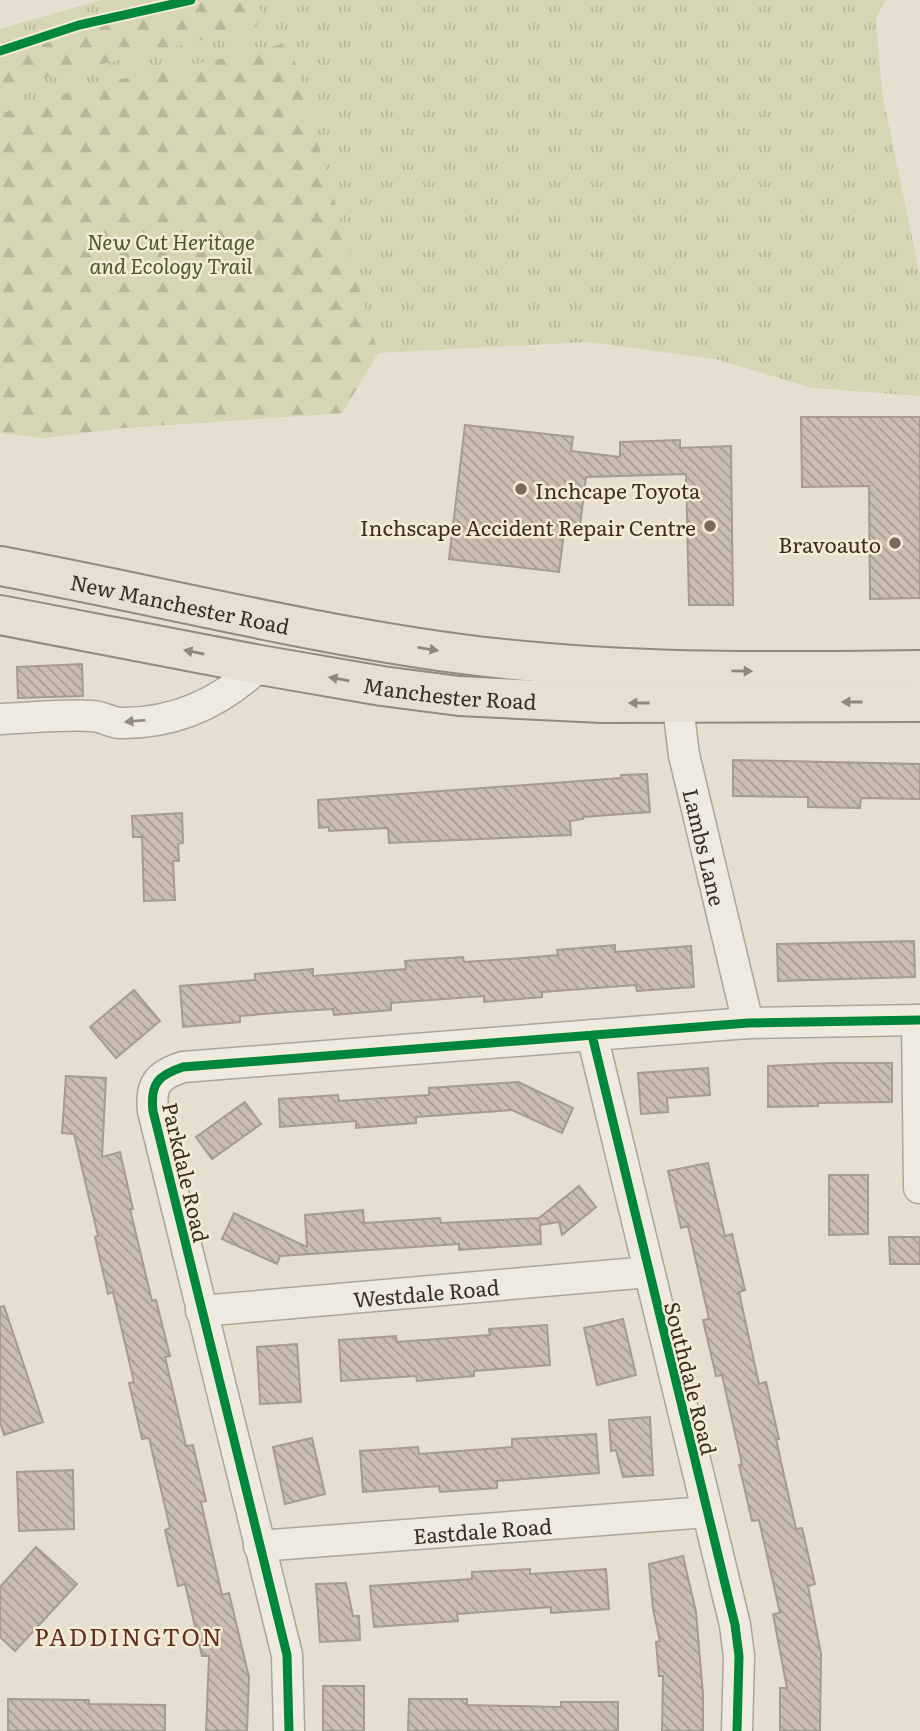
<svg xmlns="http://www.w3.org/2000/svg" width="920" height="1731" font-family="Literata,serif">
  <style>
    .grass { fill: url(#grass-tufts) }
    .forest { fill: url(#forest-firs) }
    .building { fill: url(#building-back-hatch); stroke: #a69b90; stroke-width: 2 }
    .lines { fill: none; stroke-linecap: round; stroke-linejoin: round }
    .minor-casing { stroke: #aca499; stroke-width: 33 }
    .primary-casing { stroke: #918a80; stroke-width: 42 }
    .minor { stroke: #eeeae2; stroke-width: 30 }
    .primary { stroke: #e5dfd4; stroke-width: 38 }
    .cycleway-casing { stroke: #f5ecd8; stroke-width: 13 }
    .cycleway { stroke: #00873e; stroke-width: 9 }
    .oneway { fill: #90867a }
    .oneway2 { fill: #948c82 }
    .poi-dot { fill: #776b5f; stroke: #f5ecd8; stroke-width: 2.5 }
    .labels { text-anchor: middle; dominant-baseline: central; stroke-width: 5; stroke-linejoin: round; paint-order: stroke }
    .park-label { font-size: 21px; font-style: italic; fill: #4c5628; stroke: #f5ecd8 }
    .poi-label { font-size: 21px; fill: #3b2d21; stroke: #f5ecd8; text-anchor: end }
    .street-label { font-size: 21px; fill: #3b2d21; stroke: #f5ecd8 }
    .quarter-label { font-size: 24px; letter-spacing: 2px; fill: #662e21; stroke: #f5ecd8 }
  </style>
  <defs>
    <pattern id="grass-tufts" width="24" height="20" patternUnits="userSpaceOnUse" patternTransform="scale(1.75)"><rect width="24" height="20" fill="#d6d5b4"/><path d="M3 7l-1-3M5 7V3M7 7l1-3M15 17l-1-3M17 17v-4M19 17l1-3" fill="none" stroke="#b9b79a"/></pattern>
    <pattern id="forest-firs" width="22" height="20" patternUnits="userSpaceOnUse" patternTransform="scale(1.75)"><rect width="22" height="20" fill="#d6d5b4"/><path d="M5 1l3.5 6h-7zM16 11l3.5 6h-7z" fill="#b9b79a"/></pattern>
    <pattern id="building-back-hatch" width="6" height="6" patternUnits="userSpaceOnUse" patternTransform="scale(1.75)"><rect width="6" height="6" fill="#cabeb2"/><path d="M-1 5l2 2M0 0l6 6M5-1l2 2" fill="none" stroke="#a59b90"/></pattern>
  </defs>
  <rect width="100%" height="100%" fill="#e6dfd1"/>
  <path class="grass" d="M101 0H894L885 1 876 19 882 93 920 276V396L812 388 716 359 588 342 378 353 342 413 124 428 44 438 0 433V29Z"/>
  <path class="forest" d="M161 0H250L262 12 256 27 36 80 0 92V48L76 19Z
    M289 41 378 353 342 413 124 428 44 438 0 433V114L92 85 263 50Z"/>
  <path class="building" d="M801 417H920V598L870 599 869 486 802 487Z
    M465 425 573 437 571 451 620 457V442L680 440V448L731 446 733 605H689L686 474 586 477 580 526 565 524 559 572 449 559Z
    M82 664 83 696 18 698 17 667Z
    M733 760 920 764V799L861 798 860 808 808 807V797L733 796Z
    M647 774 650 812 583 817V819L570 821 571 835 389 843 388 828 329 831V827L319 828 318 800 621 778V775Z
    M182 813 183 843 178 844 179 861H173L175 900 144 901 142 837H133L132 816Z
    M914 941 915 977 778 981 777 944Z
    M615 945V952L691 946 694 987 637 991 636 985 542 992V997L484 1002V996L391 1003V1010L334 1015 333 1009 287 1012 240 1016V1022L183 1027 180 986 255 980V974L313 969V976L406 969 405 961 463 957 464 962 510 959 558 955 557 950Z
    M134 990 160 1021 116 1058 90 1027Z
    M832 1063H892V1102L818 1103V1106L768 1107V1066Z
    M708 1068 710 1095 667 1098 668 1112 641 1114 638 1073Z
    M66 1076 106 1078 102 1157 120 1152 133 1209H130L152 1301 156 1300 170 1356 165 1357 186 1446 193 1445 206 1501 201 1502 222 1595 229 1593 249 1677 247 1731H206L209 1656H202L185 1584 178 1586 165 1530 170 1528 149 1438 142 1439 129 1383 134 1382 113 1292 108 1294 95 1237 98 1236 74 1134 62 1133Z
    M518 1082 573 1108 562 1133 512 1110 416 1117V1123L356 1128V1121L280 1127 279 1099 338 1095 339 1101 429 1095V1088Z
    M245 1102 261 1124 212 1159 196 1137Z
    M708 1163 725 1236 732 1234 745 1290 739 1292 759 1384 766 1382 779 1439H776L796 1529 802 1528 815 1584 808 1586 821 1654 820 1731H780V1688H787L773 1614 780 1613 759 1520 752 1521 739 1465 742 1464 722 1375 716 1376 703 1320 709 1319 688 1226 681 1228 668 1171Z
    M829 1175H868V1234L829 1235Z
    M579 1186 596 1207 562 1235 559 1222 540 1225 541 1244 459 1250V1244L280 1256 277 1264 222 1239 234 1213 307 1247 305 1215 363 1210 364 1223 440 1218 441 1223 539 1218Z
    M889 1237H920V1264H890Z
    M4 1306 43 1422 4 1435 0 1422V1307Z
    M623 1319 636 1375 597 1385 584 1328Z
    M547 1325 550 1365 474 1371V1376L417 1381 416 1376 341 1381 339 1340 396 1336 397 1342 490 1335 489 1329Z
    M297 1344 301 1402 260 1404 257 1347Z
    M650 1417 653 1475 623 1477 616 1450 611 1451 609 1420Z
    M596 1434 599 1473 497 1481V1488L468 1490 440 1492 439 1486 363 1492 360 1451 418 1447 419 1454 512 1447V1439Z
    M312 1438 325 1494 285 1504 273 1447Z
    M73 1470 74 1529 19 1531 17 1472Z
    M36 1547 77 1584 15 1651 0 1637V1587Z
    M683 1556 696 1612 703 1694V1731H662L663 1676H659L656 1642 660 1641 653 1609 649 1564Z
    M530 1569V1574L606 1569 609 1609 551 1613V1607L457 1614 458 1621 374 1627 370 1586 472 1579V1572Z
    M346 1583 353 1616H359L360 1640 320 1642 316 1584Z
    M323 1686H364V1731H323Z
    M8 1699 89 1700V1704L165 1705V1731H8Z
    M409 1699H467V1705L561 1707V1702H618V1731H408Z"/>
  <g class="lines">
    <defs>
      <g id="minor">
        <path id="s1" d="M675 682 684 755 748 1023"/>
        <path d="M0 719C30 718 62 714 92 716 101 716 110 722 119 723 174 724 221 703 260 665"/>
        <path d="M917 1020 919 1188"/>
        <path d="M592 1035 735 1625 739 1656 737 1731"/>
        <path id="s2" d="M201 1311 649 1272"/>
        <path id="s3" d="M259 1546 707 1512"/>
        <path d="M289 1731 287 1655 153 1111C150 1084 158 1075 183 1067L748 1023 920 1020"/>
      </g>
      <g id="primary">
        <path id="s4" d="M0 566C151 594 301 632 454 653 608 674 765 672 920 670"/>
        <path id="s5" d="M0 615 260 665 382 686 459 696 602 703 920 702"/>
      </g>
    </defs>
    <use href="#minor" class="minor-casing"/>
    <use href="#primary" class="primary-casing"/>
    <use href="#minor" class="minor"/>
    <use href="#primary" class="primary"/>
    <defs>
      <path id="cycleway" d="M0 51 79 25 191 0
        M592 1035 735 1625 739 1656 737 1731
        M289 1731 287 1655 153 1111C150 1084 158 1075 183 1067L748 1023 920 1020"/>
    </defs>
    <use href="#cycleway" class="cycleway-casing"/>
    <use href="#cycleway" class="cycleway"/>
  </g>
  <defs><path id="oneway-solid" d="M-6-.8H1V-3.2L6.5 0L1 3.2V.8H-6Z" transform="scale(1.75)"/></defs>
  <g class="oneway">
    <use href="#oneway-solid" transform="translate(428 649) rotate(9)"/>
    <use href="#oneway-solid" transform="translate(194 652) rotate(-169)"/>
    <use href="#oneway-solid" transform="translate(742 671) rotate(1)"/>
    <use href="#oneway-solid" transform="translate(339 679) rotate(-170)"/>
    <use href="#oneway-solid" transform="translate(852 702) rotate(180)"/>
    <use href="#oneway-solid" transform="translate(639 703) rotate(180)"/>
  </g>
  <use class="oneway2" href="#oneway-solid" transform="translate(135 721) rotate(175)"/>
  <g class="poi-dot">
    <circle cx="521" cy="489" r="7"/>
    <circle cx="710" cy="526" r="7"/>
    <circle cx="895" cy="543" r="7"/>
  </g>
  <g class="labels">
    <g class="park-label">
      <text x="171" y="240">New Cut Heritage<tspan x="171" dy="24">and Ecology Trail</tspan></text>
    </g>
    <g class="poi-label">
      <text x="535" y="489" text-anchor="start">Inchcape Toyota</text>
      <text x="696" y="526">Inchscape Accident Repair Centre</text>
      <text x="881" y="543">Bravoauto</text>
    </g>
    <g class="street-label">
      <text stroke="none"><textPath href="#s4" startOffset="184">New Manchester Road</textPath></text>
      <text stroke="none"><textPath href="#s5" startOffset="457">Manchester Road</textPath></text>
      <text stroke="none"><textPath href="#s1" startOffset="168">Lambs Lane</textPath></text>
      <text transform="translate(187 1172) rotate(77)">Parkdale Road</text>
      <text stroke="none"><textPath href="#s2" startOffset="226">Westdale Road</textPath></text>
      <text transform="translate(692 1378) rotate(76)">Southdale Road</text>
      <text stroke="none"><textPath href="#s3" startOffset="224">Eastdale Road</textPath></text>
    </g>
    <g class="quarter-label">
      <text x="129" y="1635">PADDINGTON</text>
    </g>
  </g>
</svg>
